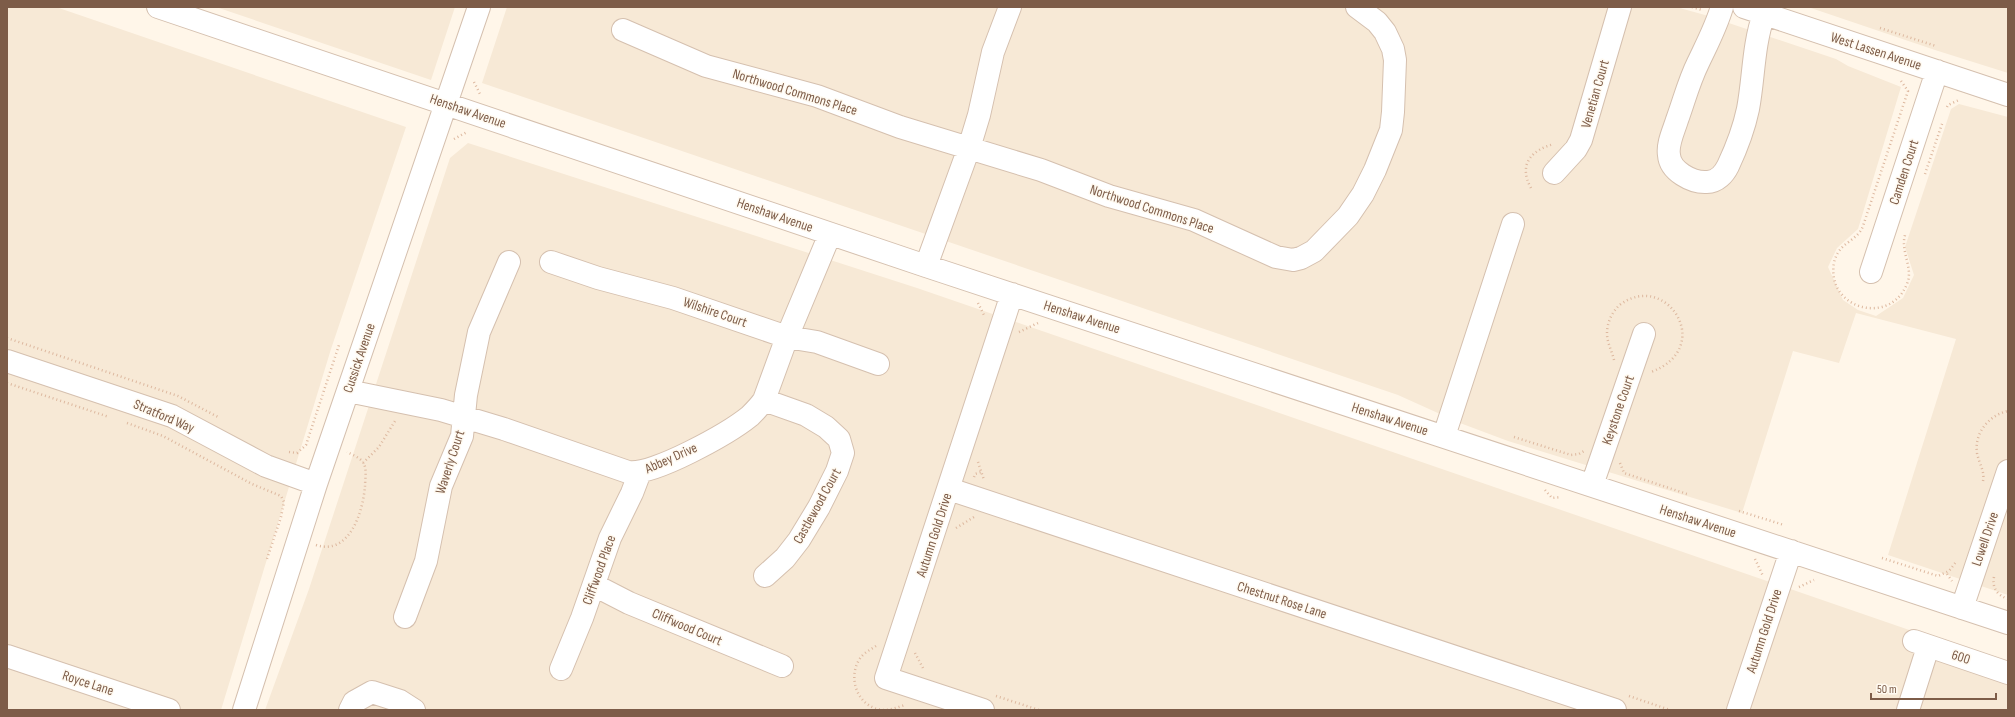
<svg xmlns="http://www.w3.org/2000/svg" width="2015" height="717" font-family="'Sofia Sans Condensed',sans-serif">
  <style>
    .residential { fill: #f7e9d6 }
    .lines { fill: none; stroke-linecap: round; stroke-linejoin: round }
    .minor-casing { stroke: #d5c0af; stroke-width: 24 }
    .path { stroke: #ddb89f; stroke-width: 2.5; stroke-dasharray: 1 3; stroke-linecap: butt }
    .minor { stroke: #fff; stroke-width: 22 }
    .labels { text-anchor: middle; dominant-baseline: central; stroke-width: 3; stroke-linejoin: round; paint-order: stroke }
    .street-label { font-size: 14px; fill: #7d5c48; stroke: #fffaf1 }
  </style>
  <rect width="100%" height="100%" fill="#fff6e9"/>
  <path class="residential" d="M7 7H56L406 127 331 349 221 710H7Z
    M216 7H455L431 80Z
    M507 7H1676L1705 15 1836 59 1848 66 1901 87 1858 229 1837 248 1828 267 1843 300 1858 310 1876 316 1903 298 1914 275 1905 247 1951 109 1959 104 2008 117V595L1888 555 1956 339 1856 313 1839 363 1793 351 1742 513 1508 441 1460 423 1398 395 482 83Z
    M1808 7H2008V73L1935 50Z
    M468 143 917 288 2008 664V710H265L309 589 450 158Z"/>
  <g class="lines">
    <defs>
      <path id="minor" d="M158 7 926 266 2008 623
        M1722 7C1716 27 1707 44 1698 63 1689 81 1684 101 1677 120 1674 130 1667 144 1669 155 1670 171 1692 183 1707 182 1717 182 1724 174 1728 166 1736 149 1744 128 1748 109 1754 77 1753 45 1764 14
        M1744 7 2008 95
        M623 30 706 66 817 96 900 127 1041 170 1109 196 1194 220 1276 257 1293 260 1301 258 1314 251 1348 216 1363 194 1375 170 1391 130 1393 112 1395 60 1393 49 1385 32 1377 22 1357 7
        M1554 173 1576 149 1581 140 1620 7
        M551 262 598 278 673 298 787 337 817 342 878 364
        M926 266 969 148 979 115 993 52 1010 7
        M1871 272 1937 71
        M7 361 172 416 266 466 316 484
        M348 391 441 410 504 429 628 472C653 476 729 433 750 416 755 411 760 406 764 400L787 337 830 234
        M764 400 806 415 826 427 839 439 843 453 837 471 819 507 799 540 785 558 765 576
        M1444 436 1513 224
        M1592 485 1644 334
        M949 489 1615 710
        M594 585 629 603 782 666
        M1962 608 2008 471
        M405 617 426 561 441 486 462 436 466 395 479 332 509 262
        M1914 641 2008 673
        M7 656 169 710
        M561 669 582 618 610 538 632 493 640 472
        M244 710 316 484 479 7
        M350 710 354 702 372 692 400 701 414 710
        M983 710 886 678 1012 294
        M1738 710 1791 551
        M1908 710 1928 647"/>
    </defs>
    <use href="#minor" class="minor-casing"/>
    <path class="path" d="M1692 7 1702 10
      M1880 28 1936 46
      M1901 81 1908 91 1863 226C1857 242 1838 242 1834 263 1826 308 1888 326 1906 286 1915 269 1900 253 1905 235
      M474 82 481 96
      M1947 107 1948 105 1959 100
      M454 139 467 132
      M1925 174 1943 121
      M1531 188C1518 165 1531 150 1554 144
      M978 303 984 315
      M1019 332 1038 323
      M7 338 178 396 218 417
      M1614 360C1612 351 1607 343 1607 333 1607 323 1612 311 1621 304 1667 271 1716 348 1651 372
      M7 383 109 417
      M127 423 163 436 252 484 281 496 284 502 281 517 267 559
      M1514 437 1571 455 1579 454 1584 451
      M289 452 297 453 306 445 339 345
      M978 462 984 480
      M363 463 379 447 395 421
      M1620 463 1624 473 1687 494
      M974 477 975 474 981 472
      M1983 481C1985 471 1979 464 1977 453 1974 433 1989 415 2008 411
      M1545 490 1552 498 1561 497
      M1739 511 1784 525
      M956 528 974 517
      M316 545C350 556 363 511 365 486 365 480 367 470 364 464 361 458 353 455 347 452
      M1882 558 1938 576 1949 571 1956 562
      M1755 559 1763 576
      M1947 574 1952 581
      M1994 577C1992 588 1997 595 2008 599
      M1799 587 1814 580
      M876 646C870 650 863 653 859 660 847 680 859 709 884 710 892 710 898 707 905 705
      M915 653 924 670
      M996 696 1039 710
      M1629 696 1670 710"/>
    <use href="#minor" class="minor"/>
  </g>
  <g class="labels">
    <g class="street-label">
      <text transform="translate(1876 51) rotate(18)">West Lassen Avenue</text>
      <text transform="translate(795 92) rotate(17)">Northwood Commons Place</text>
      <text transform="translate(1595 94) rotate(-74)">Venetian Court</text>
      <text transform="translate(468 111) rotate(19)">Henshaw Avenue</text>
      <text transform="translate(1904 172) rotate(-72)">Camden Court</text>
      <text transform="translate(1152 209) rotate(18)">Northwood Commons Place</text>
      <text transform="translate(775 215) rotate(19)">Henshaw Avenue</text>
      <text transform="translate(715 312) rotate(19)">Wilshire Court</text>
      <text transform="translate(1082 317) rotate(18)">Henshaw Avenue</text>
      <text transform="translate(359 358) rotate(-71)">Cussick Avenue</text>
      <text transform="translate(1618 410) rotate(-71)">Keystone Court</text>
      <text transform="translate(164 416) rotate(23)">Stratford Way</text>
      <text transform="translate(1390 419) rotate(18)">Henshaw Avenue</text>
      <text transform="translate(671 458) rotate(-24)">Abbey Drive</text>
      <text transform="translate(450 462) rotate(-72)">Waverly Court</text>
      <text transform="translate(817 506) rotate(-61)">Castlewood Court</text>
      <text transform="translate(1698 521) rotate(18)">Henshaw Avenue</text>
      <text transform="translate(934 535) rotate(-72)">Autumn Gold Drive</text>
      <text transform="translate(1985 539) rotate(-71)">Lowell Drive</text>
      <text transform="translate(599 570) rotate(-70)">Cliffwood Place</text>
      <text transform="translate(1282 600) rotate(18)">Chestnut Rose Lane</text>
      <text transform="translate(687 627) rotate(23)">Cliffwood Court</text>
      <text transform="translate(1764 631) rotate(-72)">Autumn Gold Drive</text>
      <text transform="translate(1961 657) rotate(18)">600</text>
      <text transform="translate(88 683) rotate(18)">Royce Lane</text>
    </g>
  </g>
  <rect width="2015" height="717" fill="none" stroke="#7d5c48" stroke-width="16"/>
  <path d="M1871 693v6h125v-6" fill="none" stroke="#7d5c48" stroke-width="2"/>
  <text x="1877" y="693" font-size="12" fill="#7d5c48" stroke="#fffaf1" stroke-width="3" paint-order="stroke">50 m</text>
</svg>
